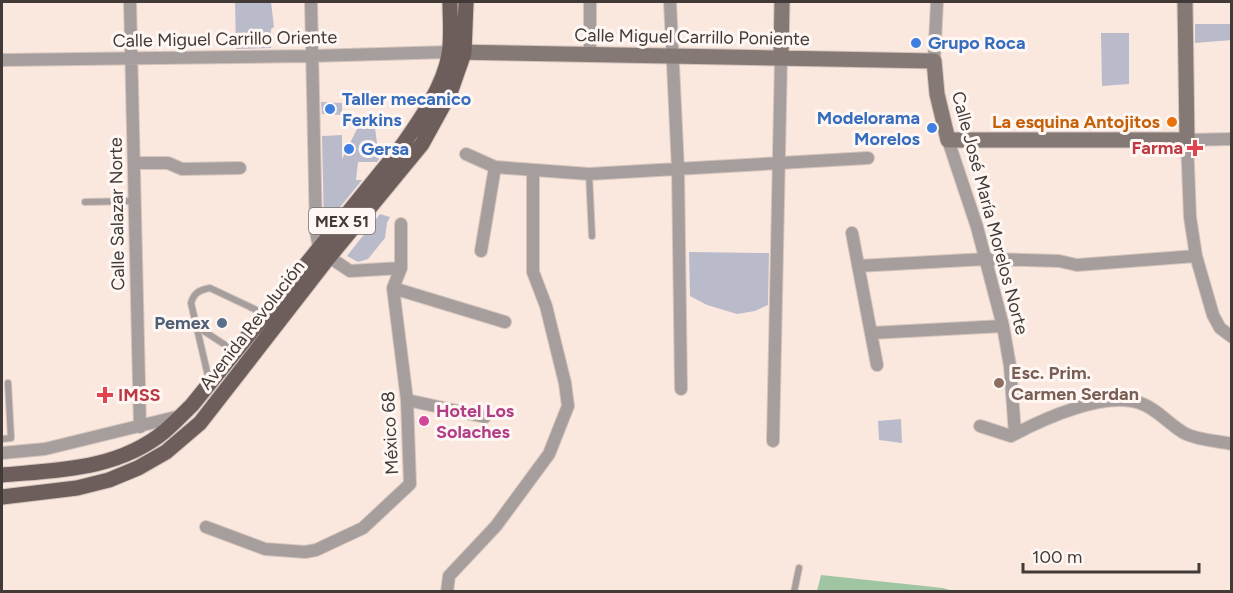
<svg xmlns="http://www.w3.org/2000/svg" width="1233" height="593" font-family="Figtree,sans-serif">
  <style>
    .green { fill: #a0c5a3 }
    .building { fill: #b9bbcb }
    .lines { fill: none; stroke-linecap: round; stroke-linejoin: round }
    .lane-casing { stroke: #d5c5bd; stroke-width: 8 }
    .street-casing { stroke: #d5c5bd; stroke-width: 14 }
    .secondary-casing { stroke: #d5c5bd; stroke-width: 17 }
    .primary-casing { stroke: #d5c5bd; stroke-width: 17 }
    .lane { stroke: #a69e9c; stroke-width: 6 }
    .street { stroke: #a69e9c; stroke-width: 12 }
    .secondary { stroke: #857976; stroke-width: 15 }
    .primary { stroke: #6d5e5b; stroke-width: 15 }
    .shop-dot { fill: #3f7fe0; stroke: #fff7f4; stroke-width: 2 }
    .food-dot { fill: #e8710a; stroke: #fff7f4; stroke-width: 2 }
    .health-dot { fill: #e0444e; stroke: #fff7f4; stroke-width: 2 }
    .service-dot { fill: #5c6f8a; stroke: #fff7f4; stroke-width: 2 }
    .education-dot { fill: #8d6e63; stroke: #fff7f4; stroke-width: 2 }
    .hotel-dot { fill: #d1479c; stroke: #fff7f4; stroke-width: 2 }
    .labels { text-anchor: middle; dominant-baseline: central; stroke-width: 6; stroke-linejoin: round; paint-order: stroke }
    .shield { fill: #fff7f4; stroke: #7a7370; stroke-width: 1.5 }
    .shield-label { font-size: 16px; font-weight: bold; fill: #413a37 }
    .street-label { font-size: 18px; fill: #413a37; stroke: #fff7f4 }
    .shop-label { font-size: 18px; font-weight: bold; fill: #366cbe; stroke: #fff7f4; text-anchor: start }
    .food-label { font-size: 18px; font-weight: bold; fill: #c56008; stroke: #fff7f4; text-anchor: end }
    .health-label { font-size: 18px; font-weight: bold; fill: #be3a42; stroke: #fff7f4; text-anchor: end }
    .service-label { font-size: 18px; font-weight: bold; fill: #4e5e75; stroke: #fff7f4; text-anchor: end }
    .education-label { font-size: 18px; font-weight: bold; fill: #785e54; stroke: #fff7f4; text-anchor: start }
    .hotel-label { font-size: 18px; font-weight: bold; fill: #b23c85; stroke: #fff7f4; text-anchor: start }
  </style>
  <rect width="100%" height="100%" fill="#fae8df"/>
  <path class="green" d="M821 575 943 588 953 591H817Z"/>
  <path class="building" d="M235 2H271L274 27 271 29V48L236 49Z
    M1195 24H1232V40L1195 43Z
    M1101 33H1129V84L1102 86Z
    M321 102 342 103V115L322 114Z
    M374 120 379 159 377 162H358L356 180H362L324 227 322 136 342 135V159L361 121Z
    M380 214 390 217 387 223 385 238 368 259 358 262 347 256Z
    M689 252 769 253 768 305 755 311 737 314 707 305 690 296Z
    M901 419 902 443 879 440 878 421Z"/>
  <g class="lines">
    <defs>
      <path id="lane" d="M589 174 592 236
        M85 202 134 201
        M196 326 236 352
        M209 380 191 303C194 293 199 290 210 288L265 314
        M2 439 11 438 8 383
        M794 592 799 568"/>
      <path id="street" d="M130 2 140 427
        M311 2 316 232 319 248 329 257 350 271 401 268
        M670 2 678 169 681 389
        M590 56V2
        M2 60 311 56 449 52
        M934 61 937 2
        M1232 139 1187 140 1190 217 1196 256 1213 315 1220 328 1232 337
        M948 140 977 227 1003 326 1010 366 1015 434
        M466 154 495 167 589 174 868 158
        M134 163H168L182 169 240 168
        M852 233 877 365
        M481 251 495 167
        M858 266 986 259 1059 261 1077 265 1196 256
        M393 288 505 322
        M871 333 1003 326
        M407 400 485 417
        M980 426 1011 436C1043 419 1104 391 1140 403 1158 409 1169 425 1186 434 1198 440 1218 441 1232 444
        M773 441 781 58
        M2 453 45 449 180 416
        M206 527 265 549 305 552 316 550 363 528 410 484 407 400 393 288 401 268V224
        M447 592 449 576 496 526 549 454 568 406 565 383 546 306 533 272V170"/>
      <path id="secondary" d="M452 52 934 61 937 94 948 140H1187L1185 2
        M781 58 782 2"/>
      <path id="primary" d="M2 475C58 470 118 470 165 431 174 423 183 414 192 405L399 150C418 123 444 87 449 54 452 37 450 19 450 2
        M2 497 77 488 109 480 138 468 166 452 200 423 329 257 422 144 450 93 464 53 466 2"/>
    </defs>
    <use href="#lane" class="lane-casing"/>
    <use href="#street" class="street-casing"/>
    <use href="#secondary" class="secondary-casing"/>
    <use href="#primary" class="primary-casing"/>
    <use href="#lane" class="lane"/>
    <use href="#street" class="street"/>
    <use href="#secondary" class="secondary"/>
    <use href="#primary" class="primary"/>
  </g>
  <g class="shop-dot">
    <circle cx="916" cy="43" r="6"/>
    <circle cx="330" cy="109" r="6"/>
    <circle cx="932" cy="128" r="6"/>
    <circle cx="349" cy="149" r="6"/>
  </g>
  <circle class="food-dot" cx="1172" cy="122" r="6"/>
  <g class="health-dot">
    <path d="M1192 139h6v6h6v6h-6v6h-6v-6h-6v-6h6z"/>
    <path d="M102 386h6v6h6v6h-6v6h-6v-6h-6v-6h6z"/>
  </g>
  <circle class="service-dot" cx="222" cy="323" r="6"/>
  <circle class="education-dot" cx="999" cy="383" r="6"/>
  <circle class="hotel-dot" cx="424" cy="421" r="6"/>
  <g class="labels">
    <rect class="shield" x="309" y="208" width="66" height="26" rx="4.5"/>
    <g class="shield-label">
      <text x="342" y="221">MEX 51</text>
    </g>
    <g class="street-label">
      <text transform="translate(692 37) rotate(1)">Calle Miguel Carrillo Poniente</text>
      <text transform="translate(225 39) rotate(-1)">Calle Miguel Carrillo Oriente</text>
      <text transform="translate(990 213) rotate(75)">Calle José María Morelos Norte</text>
      <text transform="translate(117 214) rotate(-91)">Calle Salazar Norte</text>
      <text transform="translate(252 325) rotate(-52)">Avenida Revolución</text>
      <text transform="translate(390 433) rotate(-93)">México 68</text>
    </g>
    <g class="shop-label">
      <text x="928" y="43">Grupo Roca</text>
      <text x="342" y="99">Taller mecanico<tspan x="342" dy="21">Ferkins</tspan></text>
      <text x="920" y="118" text-anchor="end">Modelorama<tspan x="920" dy="21">Morelos</tspan></text>
      <text x="361" y="149">Gersa</text>
    </g>
    <g class="food-label">
      <text x="1160" y="122">La esquina Antojitos</text>
    </g>
    <g class="health-label">
      <text x="1183" y="148">Farma</text>
      <text x="118" y="395" text-anchor="start">IMSS</text>
    </g>
    <g class="service-label">
      <text x="210" y="323">Pemex</text>
    </g>
    <g class="education-label">
      <text x="1011" y="373">Esc. Prim.<tspan x="1011" dy="21">Carmen Serdan</tspan></text>
    </g>
    <g class="hotel-label">
      <text x="436" y="411">Hotel Los<tspan x="436" dy="21">Solaches</tspan></text>
    </g>
  </g>
  <rect width="1233" height="593" fill="none" stroke="#413a37" stroke-width="6"/>
  <path d="M1023 563v9h176v-9" fill="none" stroke="#413a37" stroke-width="3"/>
  <text x="1032" y="563" font-size="18" fill="#413a37" stroke="#fff7f4" stroke-width="4.5" paint-order="stroke">100 m</text>
</svg>
